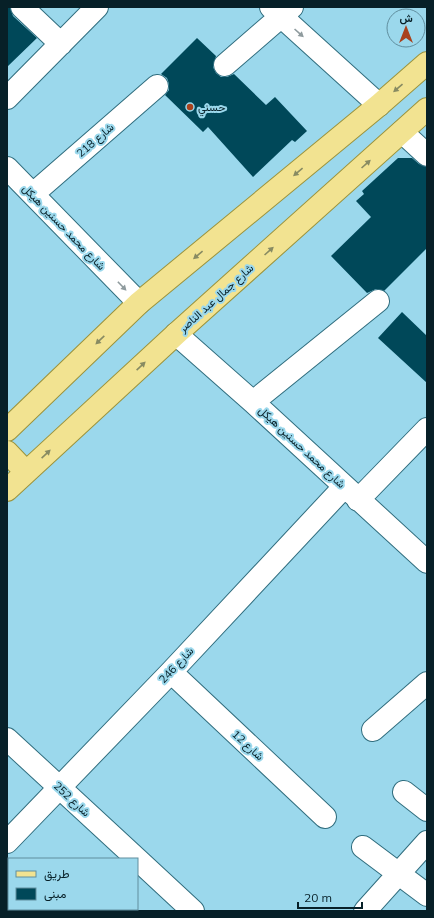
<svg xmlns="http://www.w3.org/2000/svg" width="434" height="918" font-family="Mulish,Vazirmatn,sans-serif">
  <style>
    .building { fill: #004859 }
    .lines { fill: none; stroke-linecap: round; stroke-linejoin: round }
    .minor-casing { stroke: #306d7e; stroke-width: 24 }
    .major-casing { stroke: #9b933c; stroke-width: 24 }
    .minor { stroke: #fff; stroke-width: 22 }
    .major { stroke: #f2e391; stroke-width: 22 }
    .oneway { fill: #8f9b9e }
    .oneway2 { fill: #888b62 }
    .poi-dot { fill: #a8411c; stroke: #9bd8ec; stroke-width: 1.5 }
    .labels { text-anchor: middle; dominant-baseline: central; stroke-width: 4; stroke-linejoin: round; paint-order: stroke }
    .poi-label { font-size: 11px; fill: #072028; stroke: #9bd8ec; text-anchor: start }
    .street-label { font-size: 11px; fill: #072028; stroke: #9bd8ec }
  </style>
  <rect width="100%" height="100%" fill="#9bd8ec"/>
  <path class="building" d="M7 7H10L13 16 37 38 7 67Z
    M197 38 216 56 213 67 216 73 221 77H227L234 74 266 105 275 97 307 131 295 142 292 140 253 177 208 127 203 132 165 95 169 90V84L167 78 161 74Z
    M398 158H412L419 164 427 167V248L384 291 376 289 367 293 331 256 371 217 356 201 364 194 362 191Z
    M402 312 427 336V383L378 338Z"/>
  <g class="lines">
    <defs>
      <path id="minor" d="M22 7 61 44
        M271 7 379 105
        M225 65 292 7
        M7 98 97 7
        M402 132 427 155
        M7 168 139 303
        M33 194 157 86
        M176 334 253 402 427 562
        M253 402 378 301
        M358 500 427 429
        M171 672 325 817
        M373 730 427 683
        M7 739 137 859
        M404 792 427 810
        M7 842 171 672 344 487
        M363 847 427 895
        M137 859 193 911
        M365 911 427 842"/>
      <path id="major" d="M7 430 139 303 379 105 427 63
        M7 452 26 472
        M7 490 176 334 427 109"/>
    </defs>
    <use href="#minor" class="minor-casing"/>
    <use href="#major" class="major-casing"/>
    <use href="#minor" class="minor"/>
    <use href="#major" class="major"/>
  </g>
  <defs><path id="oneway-solid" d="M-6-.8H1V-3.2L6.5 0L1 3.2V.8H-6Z"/></defs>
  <g class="oneway">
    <use href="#oneway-solid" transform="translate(299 33) rotate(42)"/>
    <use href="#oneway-solid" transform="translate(122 286) rotate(46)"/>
  </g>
  <g class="oneway2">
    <use href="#oneway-solid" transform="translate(398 88) rotate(139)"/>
    <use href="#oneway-solid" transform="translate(366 164) rotate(-42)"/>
    <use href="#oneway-solid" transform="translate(298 172) rotate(140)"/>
    <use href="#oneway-solid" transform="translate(269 251) rotate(-42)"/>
    <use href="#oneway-solid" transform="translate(198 255) rotate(140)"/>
    <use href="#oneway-solid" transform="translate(100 340) rotate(136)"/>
    <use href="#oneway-solid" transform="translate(141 366) rotate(-43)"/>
    <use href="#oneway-solid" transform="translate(46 454) rotate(-43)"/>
  </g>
  <circle class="poi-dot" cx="190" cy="107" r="4"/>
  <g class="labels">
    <g class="poi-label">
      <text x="198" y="107">حسني</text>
    </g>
    <g class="street-label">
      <text transform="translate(95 140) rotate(-41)">شارع 218</text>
      <text transform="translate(64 227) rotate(46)">شارع محمد حسنين هيكل</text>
      <text transform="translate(216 298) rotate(-42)">شارع جمال عبد الناصر</text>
      <text transform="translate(302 447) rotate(43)">شارع محمد حسنين هيكل</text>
      <text transform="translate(176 665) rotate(-47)">شارع 246</text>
      <text transform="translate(248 745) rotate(43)">شارع 12</text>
      <text transform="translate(72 799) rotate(43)">شارع 252</text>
    </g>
  </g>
  <rect width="434" height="918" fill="none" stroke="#072028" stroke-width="16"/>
  <rect x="8" y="858" width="130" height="52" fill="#9bd8ec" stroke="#608e9e"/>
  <rect x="16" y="871" width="20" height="6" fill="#f2e391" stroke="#608e9e"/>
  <text x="44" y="878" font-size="12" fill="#072028">طريق</text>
  <rect x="16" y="888" width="20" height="12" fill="#004859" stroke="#608e9e"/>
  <text x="44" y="898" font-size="12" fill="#072028">مبنى</text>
  <g transform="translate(406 28)"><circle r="19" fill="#9bd8ec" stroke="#608e9e"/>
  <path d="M0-3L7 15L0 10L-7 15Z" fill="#a8411c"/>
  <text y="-6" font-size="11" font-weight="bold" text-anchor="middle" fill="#072028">ش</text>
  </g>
  <path d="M298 902v6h64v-6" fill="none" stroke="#072028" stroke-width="2"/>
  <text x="304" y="902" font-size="12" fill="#072028" stroke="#9bd8ec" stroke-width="3" paint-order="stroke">20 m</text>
</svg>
